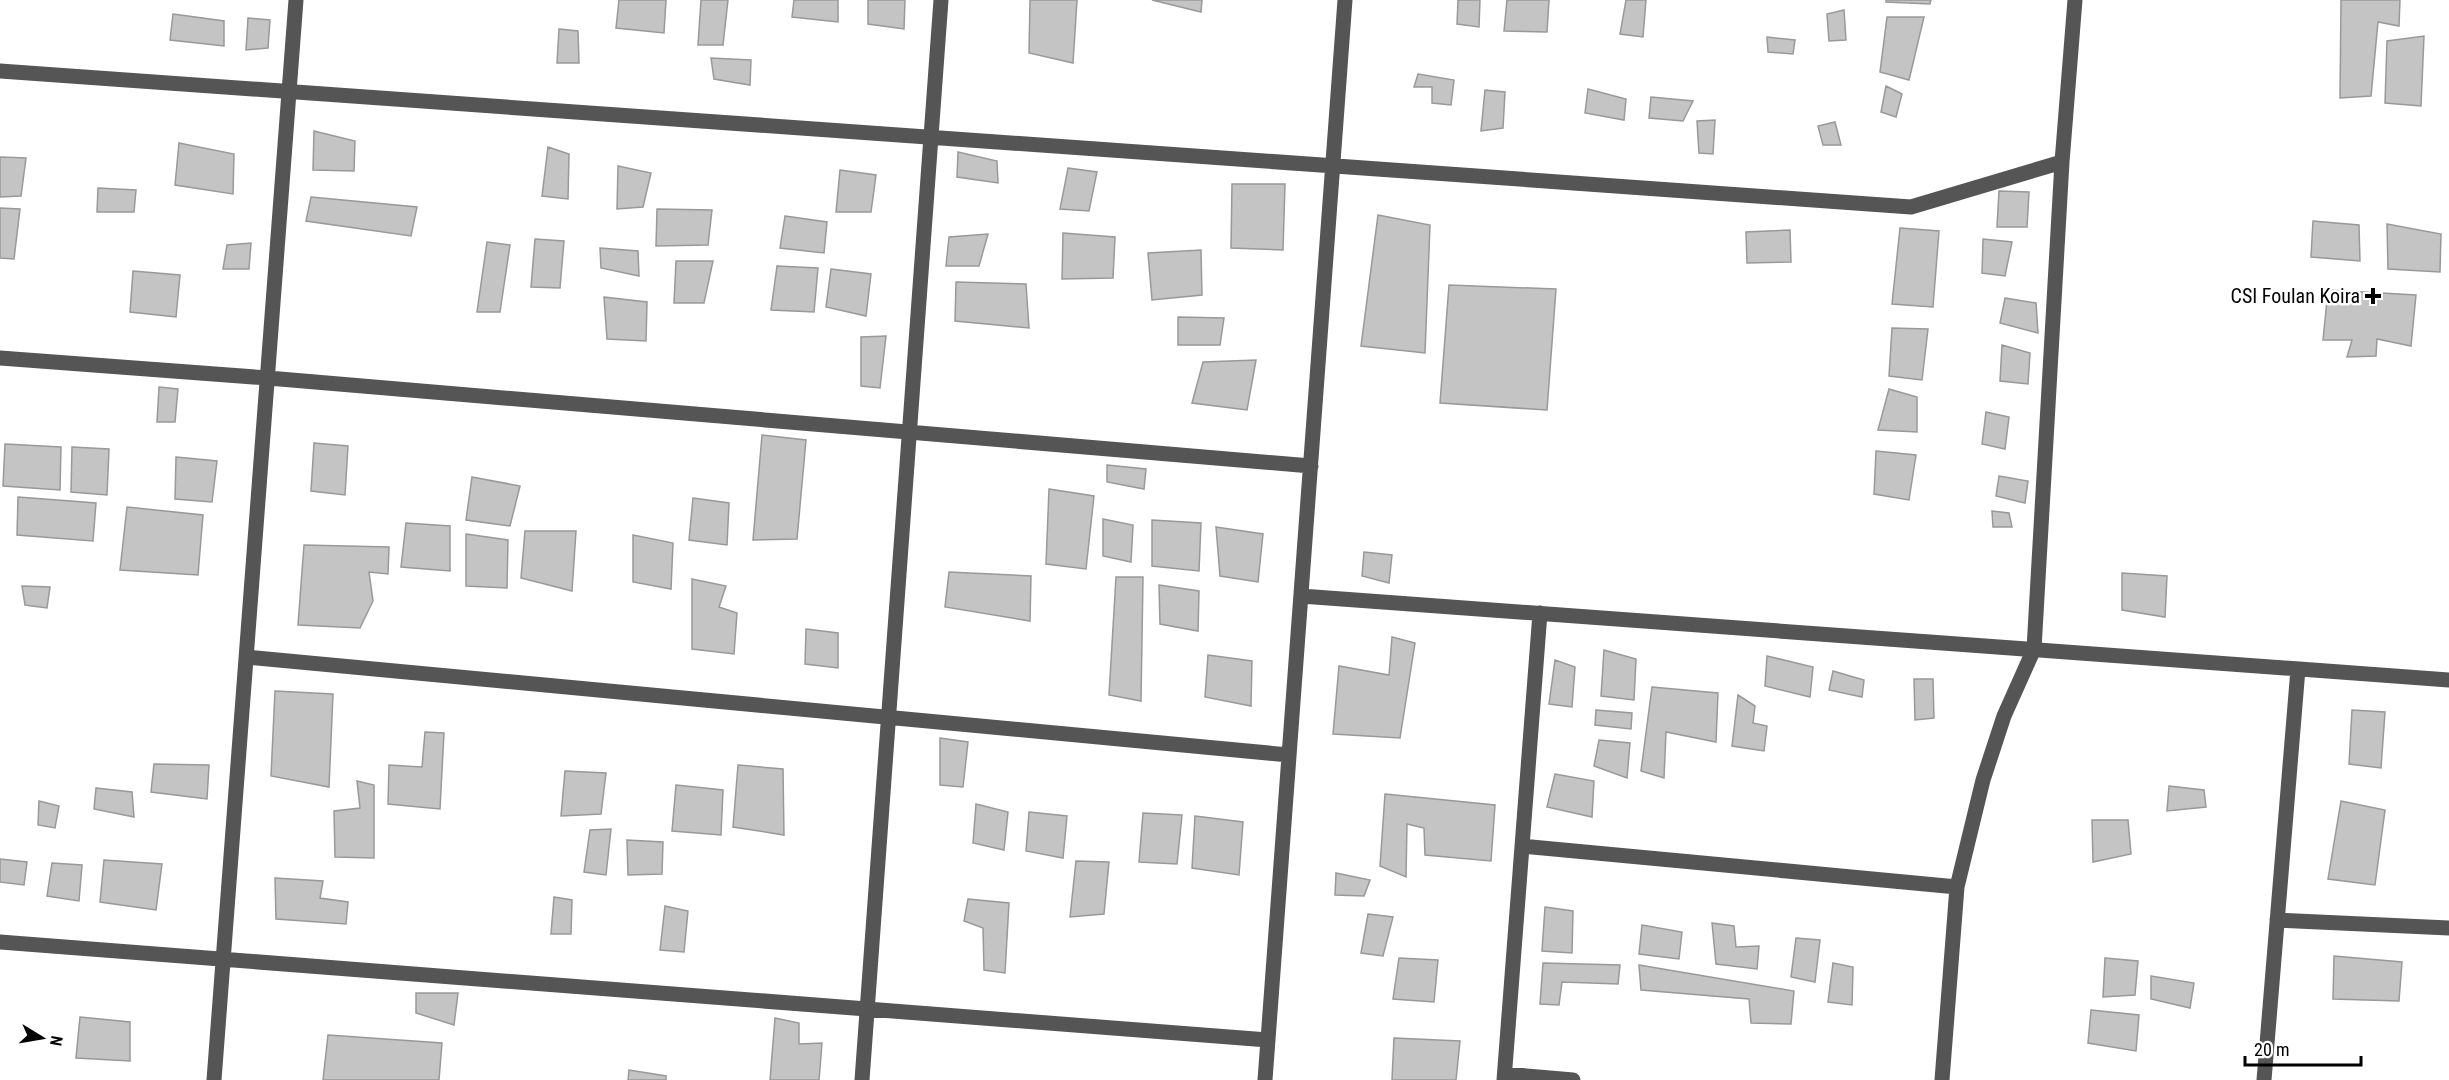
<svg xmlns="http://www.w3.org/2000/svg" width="2449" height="1080" font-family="'Roboto Condensed',sans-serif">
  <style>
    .building { fill: #c4c4c4; stroke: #999; stroke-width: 1.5 }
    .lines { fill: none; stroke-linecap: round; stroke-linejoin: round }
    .minor { stroke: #555; stroke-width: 15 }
    .poi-dot { fill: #000; stroke: #fff; stroke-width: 2 }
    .labels { text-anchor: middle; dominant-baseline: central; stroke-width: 5; stroke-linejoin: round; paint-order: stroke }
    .poi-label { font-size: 20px; fill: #000; stroke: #fff; text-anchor: end }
  </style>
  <rect width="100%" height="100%" fill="#fff"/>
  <path class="building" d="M619 0H666L664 33 616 28Z
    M701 0H728L723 45H698Z
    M794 0H838V22L792 17Z
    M868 0H905L904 29 868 24Z
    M1030 0H1077L1073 63 1029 53Z
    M1152 0H1202L1201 12Z
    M1458 0H1480L1479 27 1457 24Z
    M1507 0H1549L1547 32 1504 31Z
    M1626 0H1646L1643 37 1620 34Z
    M1886 0H1931L1930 4 1886 2Z
    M2341 0H2400L2399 26 2378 22 2371 96 2340 98Z
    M1844 10 1846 40 1829 41 1827 14Z
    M173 14 224 21V46L170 40Z
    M1887 17H1924L1909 80 1880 72Z
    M248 18 270 20 268 48 246 50Z
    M559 29 578 31 579 63H557Z
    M2424 36 2421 106 2385 103 2387 41Z
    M1767 37 1795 40 1793 54 1768 52Z
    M711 58 751 60 750 85 714 79Z
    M1418 74 1454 80 1451 105 1432 103V87H1414Z
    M1886 86 1902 94 1896 117 1881 112Z
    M1588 89 1626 99 1624 120 1585 113Z
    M1485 90 1505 92 1503 128 1481 131Z
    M1651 97 1693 101 1683 121 1649 118Z
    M1715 120 1713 154 1699 153 1697 121Z
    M1835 122 1841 145H1823L1818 126Z
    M314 131 355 141 354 171 313 170Z
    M179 143 234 154 233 194 175 185Z
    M548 147 569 154 568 199 542 196Z
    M958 152 997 161 998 183 957 177Z
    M0 157 26 158 21 196 0 197Z
    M618 166 651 173 643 207 617 209Z
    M1068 168 1097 172 1089 211 1060 209Z
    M840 170 876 175 871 212H836Z
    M1232 184H1285L1283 250 1231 248Z
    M98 188 136 190 134 212H97Z
    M1999 191 2029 192 2027 227H1997Z
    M311 197 417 207 411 236 306 221Z
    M0 208 20 209 14 259 0 258Z
    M657 209 712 210 708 245 656 246Z
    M1378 215 1430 225 1425 353 1361 346Z
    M785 216 827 222 824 253 780 248Z
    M2313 221 2359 225 2360 261 2311 257Z
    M2387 224 2441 234 2440 272 2388 269Z
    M1900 228 1939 231 1933 307 1892 304Z
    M1790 230 1791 262 1747 263 1746 232Z
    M1063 233 1115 237 1113 278 1062 279Z
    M988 234 979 266H946L949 237Z
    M535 239 564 241 560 288 531 287Z
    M1983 239 2012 242 2005 276 1982 273Z
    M487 242 510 245 500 312H477Z
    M251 243 249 269H223L227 245Z
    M600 248 638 251 639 276 601 268Z
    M1201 250 1202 295 1152 300 1148 253Z
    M676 261H713L704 303H674Z
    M777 266 818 268 814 312 771 310Z
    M831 269 871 274 866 316 826 307Z
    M133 271 180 275 176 317 130 312Z
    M956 282 1026 284 1029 328 955 321Z
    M1449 285 1556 289 1547 410 1440 403Z
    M2328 290 2416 295 2411 346 2377 339 2376 356 2347 357 2352 340H2323Z
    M604 297 647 302 646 341 607 339Z
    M2005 298 2036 303 2038 333 2000 323Z
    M1178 317 1224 318 1220 345H1178Z
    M1892 328 1928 329 1922 380 1889 376Z
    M886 336 880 388 861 386V337Z
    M2002 345 2030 353 2028 384 2000 381Z
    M1256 360 1247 410 1192 403 1203 362Z
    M159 387 178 389 175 422H157Z
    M1889 389 1917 397V432L1878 430Z
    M1986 412 2009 417 2005 449 1982 444Z
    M762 435 806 440 797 539 753 540Z
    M314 443 348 446 345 495 311 491Z
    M5 444 61 447 60 490 3 486Z
    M72 447 109 449 107 495 71 492Z
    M1876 451 1916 455 1909 500 1874 494Z
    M176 457 217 461 212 502 175 499Z
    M1107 465 1146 469 1144 489 1107 482Z
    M1999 476 2028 481 2025 503 1996 496Z
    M472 477 520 486 510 526 466 520Z
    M1049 489 1094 496 1086 569 1046 564Z
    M18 497 96 503 93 541 17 535Z
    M693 498 729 503 727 545 689 540Z
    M127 507 203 515 198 575 120 570Z
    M1992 511 2009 513 2012 527H1993Z
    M1103 519 1133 525 1131 562 1103 556Z
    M1152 520 1201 523 1199 571 1152 566Z
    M406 523 450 526V571L401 567Z
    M1216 527 1263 534 1258 582 1220 576Z
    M525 531H576L572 591 521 578Z
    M466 534 508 540 507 588 466 586Z
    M633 535 673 543 671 589 633 582Z
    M304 545 389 547 388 574 369 572 373 601 360 628 298 625Z
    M1364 552 1392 555 1389 583 1362 576Z
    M949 572 1031 576 1030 621 945 607Z
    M2122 573 2167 576 2165 617 2122 610Z
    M1116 577H1143L1141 701 1109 695Z
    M692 579 726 586 719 607 737 613 734 654 692 649Z
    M1159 585 1199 591 1198 631 1160 624Z
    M22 586 50 587 47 608 25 605Z
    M806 629 838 633V668L805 664Z
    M1392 637 1415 643 1400 738 1333 734 1339 666 1389 675Z
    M1604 650 1636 659 1634 700 1601 696Z
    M1208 655 1252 661 1251 706 1205 697Z
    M1767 656 1813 667 1810 697 1765 686Z
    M1555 660 1575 667 1572 707 1549 704Z
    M1833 671 1864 680 1862 697 1829 690Z
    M1914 679H1933L1934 718 1915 720Z
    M1652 687 1718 693 1716 742 1666 732 1664 778 1641 771Z
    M275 691 333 694 329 787 271 776Z
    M1738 695 1755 706 1753 723 1767 726 1764 751 1732 746Z
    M1596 710 1632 713 1631 729 1595 725Z
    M2352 710 2385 712 2381 768 2349 764Z
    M425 732 444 733 440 809 388 804 389 765 422 767Z
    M940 738 968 742 963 787 940 785Z
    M1599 740 1630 743 1627 778 1594 766Z
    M154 764 209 765 207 799 151 792Z
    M738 765 783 769 784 835 733 827Z
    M565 771 606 773 601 814 561 816Z
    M1555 774 1594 781 1592 817 1547 807Z
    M357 781 374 785V858L335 857 334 811 360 808Z
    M676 785 723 790 721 835 672 831Z
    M2169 786 2204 790 2206 807 2167 811Z
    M96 788 132 792 134 817 94 809Z
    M1385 794 1495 805 1491 861 1425 855 1424 828 1407 824 1406 877 1380 866Z
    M39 801 59 806 55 828 38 825Z
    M2341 801 2385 810 2375 885 2328 879Z
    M976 804 1008 812 1004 850 973 843Z
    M1029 812 1067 816 1063 858 1026 851Z
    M1143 813 1182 815 1177 864 1139 862Z
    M1195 816 1243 822 1239 875 1192 868Z
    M2092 820H2128L2131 854 2093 862Z
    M611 829 606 875 584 872 590 830Z
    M627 840 663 842 662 874 628 875Z
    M0 859 27 862 24 885 0 882Z
    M104 860 162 864 156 910 100 902Z
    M1076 861 1109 862 1104 914 1070 917Z
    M52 863 82 865 79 901 47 896Z
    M1336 873 1370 880 1364 896 1335 895Z
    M275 878 323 881 320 898 348 902 346 924 276 919Z
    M554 897 572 900 571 934H551Z
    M968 899 1009 903 1005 973 984 970 983 928 964 921Z
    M665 906 688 911 684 952 660 950Z
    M1545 907 1573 911 1572 953 1542 951Z
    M1368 914 1393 917 1383 956 1361 953Z
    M1712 923 1734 926 1736 947 1759 946 1757 969 1716 964Z
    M1642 925 1682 932 1679 959 1639 954Z
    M1796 938 1820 940 1815 982 1791 977Z
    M2334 956 2402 962 2399 1001 2333 999Z
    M1399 958 1438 960 1434 1002 1393 999Z
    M2105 958 2138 961 2135 995 2103 997Z
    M1543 963 1620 965 1618 984 1562 982 1559 1005 1540 1004Z
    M1833 963 1853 967 1852 1005 1828 1002Z
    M1639 965 1794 991 1791 1024 1751 1023 1749 999 1641 990Z
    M2151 976 2194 983 2190 1008 2151 999Z
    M416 993H458L454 1025 416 1013Z
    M2091 1010 2139 1015 2136 1051 2088 1043Z
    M80 1017 130 1022V1061L76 1058Z
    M775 1018 799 1023V1044L822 1043 819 1080H770Z
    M328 1035 442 1043 439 1080H323Z
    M1394 1038 1460 1041 1456 1080H1392Z
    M629 1070 666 1076V1080H628Z"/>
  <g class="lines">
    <path class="minor" d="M0 71 1911 207 2062 162
      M0 358 268 378 1311 466
      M1301 596 2449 680
      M247 657 1289 755
      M1522 846 1957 887
      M2277 920 2449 928
      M0 942 1268 1040
      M1505 1074 1573 1080
      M214 1080 296 0
      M862 1080 941 0
      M1265 1080 1345 0
      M1504 1080 1540 613
      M1942 1080 1957 887 1983 780 2004 716 2034 649 2062 162 2075 0
      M2264 1080 2298 669"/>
  </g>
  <path class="poi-dot" d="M2370 287h6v6h6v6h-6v6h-6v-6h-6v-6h6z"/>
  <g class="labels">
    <g class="poi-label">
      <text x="2360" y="296">CSI Foulan Koira</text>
    </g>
  </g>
  <g transform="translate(42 1038) rotate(101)" stroke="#ffffff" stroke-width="4.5" paint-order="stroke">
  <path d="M0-4.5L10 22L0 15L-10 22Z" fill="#000000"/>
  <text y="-9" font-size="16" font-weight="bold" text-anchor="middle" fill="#000000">N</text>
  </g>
  <path d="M2245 1056v9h116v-9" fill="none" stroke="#000000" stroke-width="3"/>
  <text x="2254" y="1056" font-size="18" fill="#000000" stroke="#ffffff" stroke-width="4.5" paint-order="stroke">20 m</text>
</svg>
